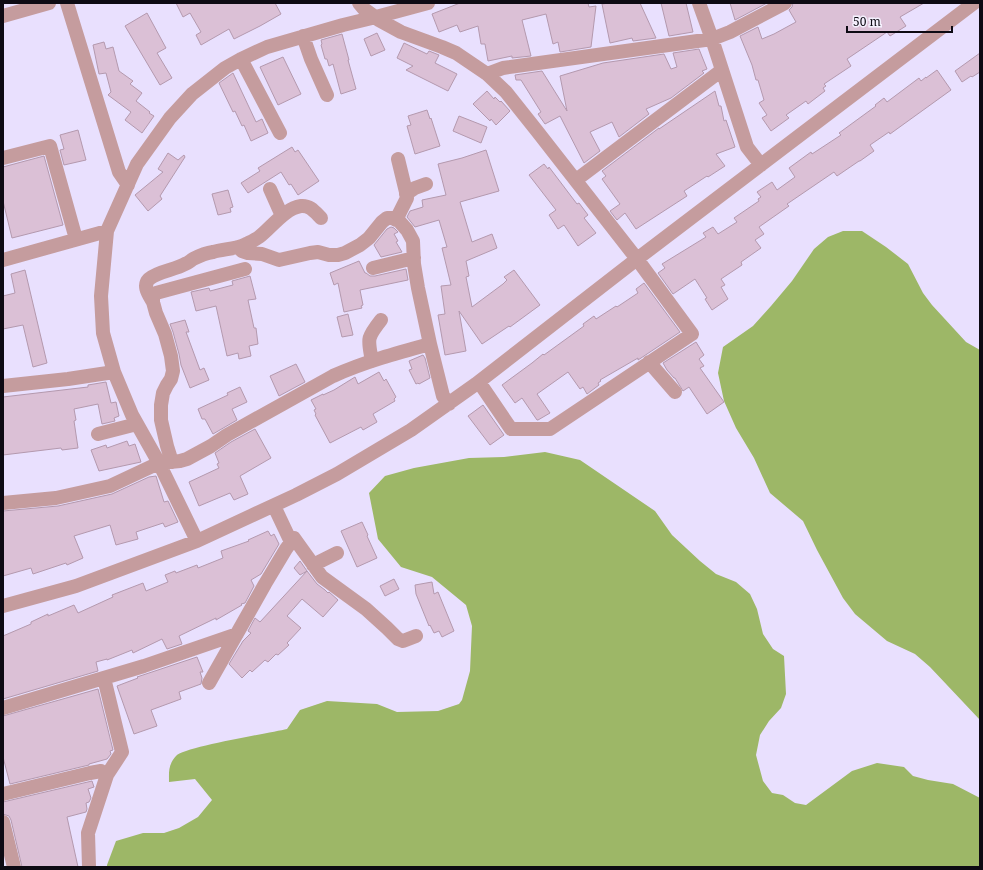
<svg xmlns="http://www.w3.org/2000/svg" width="983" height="870" font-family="'Noto Serif',serif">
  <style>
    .forest { fill: #9db767 }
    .building { fill: #dbc0d6; stroke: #b499ae }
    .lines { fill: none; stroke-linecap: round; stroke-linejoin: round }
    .minor { stroke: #c59c9e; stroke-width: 14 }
  </style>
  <rect width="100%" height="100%" fill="#e9e0fe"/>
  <path class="forest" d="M843 231H862L886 247 908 264 923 293 932 305 966 342 980 350V720L930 667 915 654 887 641 855 614 843 598 817 550 803 521 770 493 754 458 736 428 724 401 718 373 723 347 753 326 771 306 792 281 814 249 828 237Z
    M545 452 580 460 655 511 672 535 700 561 716 574 736 582 750 594 757 609 763 634 773 649 784 656 786 694 781 708 769 721 760 735 756 755 763 781 772 793 783 795 795 803 806 805 852 771 877 763 904 767 913 776 928 780 953 784 980 798V867H107V865L116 841 143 833H164L179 828 198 817 212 800 195 779 169 782C169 772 168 765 176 756 183 747 270 733 287 729L300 710 327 701 377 704 397 712 438 711 459 704 462 700 470 671 472 626 466 605 432 577 401 567 378 539 369 493 385 476 414 468 469 458 504 457Z"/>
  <path class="building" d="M176 3H275L281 14 260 26 234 39 229 29 201 45 196 35 201 32 190 13 183 17Z
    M460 3H588L589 7 596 6 591 47 560 52 558 42 553 44 546 14 522 20 531 56 512 58V56L488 61 485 44H481L478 26 460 32 457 25 439 32 432 14Z
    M609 3H640L656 38 633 41 632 38 610 43 602 4Z
    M661 3H686L693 32 669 36Z
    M730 3H767L735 20Z
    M793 3H924L900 17 906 26 890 36 887 32 847 59 851 66 824 84 826 86 823 88 825 91 808 104 806 101 786 115 789 118 771 131 762 118 767 115 759 103 764 100 758 80H756L752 65 740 36 758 27 762 39 774 34 796 22 789 10 792 7Z
    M147 13 166 48 157 53 172 78 160 85 125 26Z
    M377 33 385 50 371 56 364 39Z
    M342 34 349 60H348L356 89 341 94 333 64 329 66 327 59H325L321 45 322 44 321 40Z
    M104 42 106 49 113 47 119 71 133 81 130 84 142 93 136 101 150 112 149 113 154 116 142 133 125 120 131 112 108 95 111 92 106 73 99 74 93 45Z
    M404 43 427 54 429 51 439 55 435 63 457 74 448 91 406 70 413 66 397 58Z
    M699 49 707 69 702 71 704 73 671 98 646 109 649 114 619 137 612 122 590 132 600 151 584 163 560 116 545 124 538 114 541 112 521 80H516L515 75 542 71 567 111 560 76 603 63 664 54 671 69 677 67 673 53Z
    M980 53V72L972 77 971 76 962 82 955 71Z
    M283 57 301 94 278 105 260 67Z
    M937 70 951 90 890 134 889 132 870 145 874 151 860 161H859L837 176 834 172 787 204 789 206 759 227 764 234 755 240 761 248 741 262 742 265 721 279 725 285 721 287 728 299 712 310 705 299 707 298 695 279 673 294 658 273 665 268 662 264 706 237 703 233 713 227 718 234 737 222 734 218 759 201 758 199 761 197 757 192 772 182 777 190 795 177 789 168 811 152 812 154 841 135 839 133 876 106 875 105 884 98 887 102 919 78 921 81 926 77V78Z
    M233 73 256 122 262 119 268 133 251 141 244 125 242 126 235 111 233 112 219 83Z
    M487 91 494 99 495 97 500 102 501 101 510 111 496 125 491 119 490 121 473 104Z
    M715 91 719 106H721L724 121 726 120 735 147 716 154 725 166 708 177 707 176 684 191 687 196 636 229 625 213 617 220 610 211 620 204 602 179 606 176 602 171 659 128V129Z
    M427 110 430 119 431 118 440 146 415 154 407 126 411 125 408 116Z
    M459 116 487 127 481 143 453 131Z
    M78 130 86 160 64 165 60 150 64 149 60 135Z
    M292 147 295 152 298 150 319 181 298 195 291 184 289 185 281 172 248 193 241 183 260 171 258 168Z
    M486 150 499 191 460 202 472 242 492 234 497 248 466 261 469 276 466 277 472 307 503 284 507 280 504 277 514 270 540 305 510 327 509 326 482 344 459 311 466 351 445 355 438 315 445 314 441 286 451 285 442 248 447 247 439 220 415 227 407 217 410 211 423 207 422 200 446 195 438 164 462 158Z
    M168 153 178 160 184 155 185 157 160 196 162 199 148 211 135 195 163 172 158 169Z
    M44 156 63 225 12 238 3 201V167Z
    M544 164 548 169 549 167 577 204 579 203 588 215 584 218 596 233 578 246 564 225 558 229 549 215 556 210 529 175Z
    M228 190 233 207 230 208 231 212 218 215 212 194Z
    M391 227 394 228 398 232 394 234 398 241 396 242 402 252 381 257 374 245 387 229Z
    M359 261 365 273H366L370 276H375L406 269 408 280 360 290 363 305 361 306 362 308 344 312 338 283 334 285 330 273Z
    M25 270 47 363 33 367 23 325 3 329V296L15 293 11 274Z
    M250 276 256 299 248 300 254 328H256L258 344 249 346 251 356 239 359 238 353 227 356 216 306 196 311 191 292 209 288 210 291 233 285 232 281Z
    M644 283 680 332 638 360V358L600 380 601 381 598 383 599 385 587 394 583 387 580 389 568 372 537 394 550 413 538 420H537L522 398 515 403 502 385 532 363 543 354 544 355 584 326 583 324 594 316 596 319 616 306 617 307 638 293 636 289Z
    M348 314 353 335 342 337 337 317Z
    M185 320 189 332H186L200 370 204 368 209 380 190 388 181 365 179 354 173 332 170 324Z
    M696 342 704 355 699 359 704 366 700 368 724 402 707 414 689 387 683 391 675 378H674L667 370 663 363Z
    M423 355 425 358 430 378 419 384 418 383 416 384 409 370 412 369 409 361Z
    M296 364 305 382 279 396 270 376Z
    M379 372 384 381 386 379 396 397 394 399 395 401 373 414 377 422 363 430 361 427 330 443 315 415 316 414 314 410 316 409 311 400 323 394V395L334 390 355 377 358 384Z
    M106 382 111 403 116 402 119 416 114 418 115 421 102 424 98 404 74 409 76 420 74 421 78 448 62 450 61 448 3 455V397L88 387V385Z
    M240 387 247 402 232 409 237 420 213 434 205 419H202L198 409 228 395 227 393Z
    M483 405 504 435 490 445 468 416Z
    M255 429 271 458 240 476 248 494 234 500 230 493 199 506 189 482 219 468 217 464 219 463 215 453 231 442Z
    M127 441 129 446 135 444 141 462 99 471 91 450 106 445 107 448Z
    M156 476 164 502 168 501 178 522 165 527 163 523 136 532 138 539 116 545 110 525 74 536 83 558 67 565 66 563 33 574 31 568 3 576V511L58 506 112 494 149 477Z
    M362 522 368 535 367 536 377 558 357 567 341 531Z
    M268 531 271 536 274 534 279 544 261 574 251 580 254 586 245 603 241 604 242 605 216 620V618L179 636 182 644 167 649 162 639 133 653 132 650 107 660V659L96 662 98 671 3 699V636L31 624V622L48 614V616L74 605 78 613 113 597 112 595 143 583 146 591 168 582 165 575 175 571 176 573 197 565 198 568 223 558 221 551 249 541 248 540Z
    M300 561 307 571 300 575 294 568Z
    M307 571 317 584 325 590 328 593 329 592 338 600 323 617 302 599 287 616 301 628 287 643 289 645 278 655 276 654 268 662 265 660 252 672 250 670 242 678 229 664 243 641 251 633 248 631 255 618 260 622Z
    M394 579 399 589 385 596 380 586Z
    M432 582 434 594 438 592 454 631 442 637 439 631 434 633 430 625 429 626 416 594 415 585Z
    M197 657 203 672H200L202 678 201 684 179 692 181 699 151 710 157 726 134 734 117 686 138 678 137 677Z
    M98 689 113 750 110 751 111 754 107 759 89 764V765L10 784 3 757V716Z
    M92 781 94 787 88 789 91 798 89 802 86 803 87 809 86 812 67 817 78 867H22L11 820 9 816 3 814V802Z"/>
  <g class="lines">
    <path class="minor" d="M67 3 119 172 128 185
      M359 3 364 9 379 20 401 32 442 47 456 53 487 74 506 92 537 131 637 259 692 334 550 429H511L479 382
      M699 3 712 39 747 147 761 165
      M3 16 49 3
      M303 36 311 59 327 95
      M241 59 280 133
      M487 74 503 68 712 39 730 32 785 3
      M3 158 50 146 76 239
      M576 180 722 70
      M270 189 282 216
      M406 194 415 188 426 184
      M396 220 407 198 406 192 398 159
      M238 247 242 251 248 253 262 254 279 260 310 253 318 252 329 255H338L345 253 360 245 369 238 382 222 387 218H393L399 221 407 230 413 241 414 264 418 288 430 344 443 396 449 404
      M3 260 107 231
      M373 268 414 258
      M153 302C149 295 142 286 149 279 158 271 175 270 185 264 188 263 190 261 193 259 199 256 206 253 213 252 223 249 237 249 246 244 250 242 255 240 259 237 271 228 285 208 301 206 310 205 315 212 321 218
      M372 361C368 339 366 339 381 320
      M649 362 675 392
      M3 386 68 379 114 372
      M98 434 137 424
      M172 462 167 446 161 420V405L163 393 167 385 171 379 173 371 171 356 165 334 156 313 153 302V296L156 293 245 269
      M3 503 56 498 110 486 159 463 180 461 187 459 211 446 227 435 333 376C364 362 397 353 430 344
      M274 506 291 542
      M197 541 159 463 132 415 114 372 103 333 101 296 107 231 137 164 170 118 192 94 225 68 241 59 267 47 343 25 376 17 428 3
      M313 565 337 553
      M3 606 76 586 197 541 296 495 337 474 411 430 476 384 637 259 974 3
      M209 683 265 584 286 549 294 538 322 577 366 609 387 628 398 639 403 641 416 636
      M3 708 144 666 237 634
      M3 794 90 773 101 771 107 775
      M3 822 14 867
      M89 867 88 833 107 775 122 752 104 678"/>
  </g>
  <rect width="983" height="870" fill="none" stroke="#0d0a13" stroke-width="8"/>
  <path d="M847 26v6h105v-6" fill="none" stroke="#0d0a13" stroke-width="2"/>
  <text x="853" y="26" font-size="12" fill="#0d0a13" stroke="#f4f0fd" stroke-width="3" paint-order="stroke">50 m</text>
</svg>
